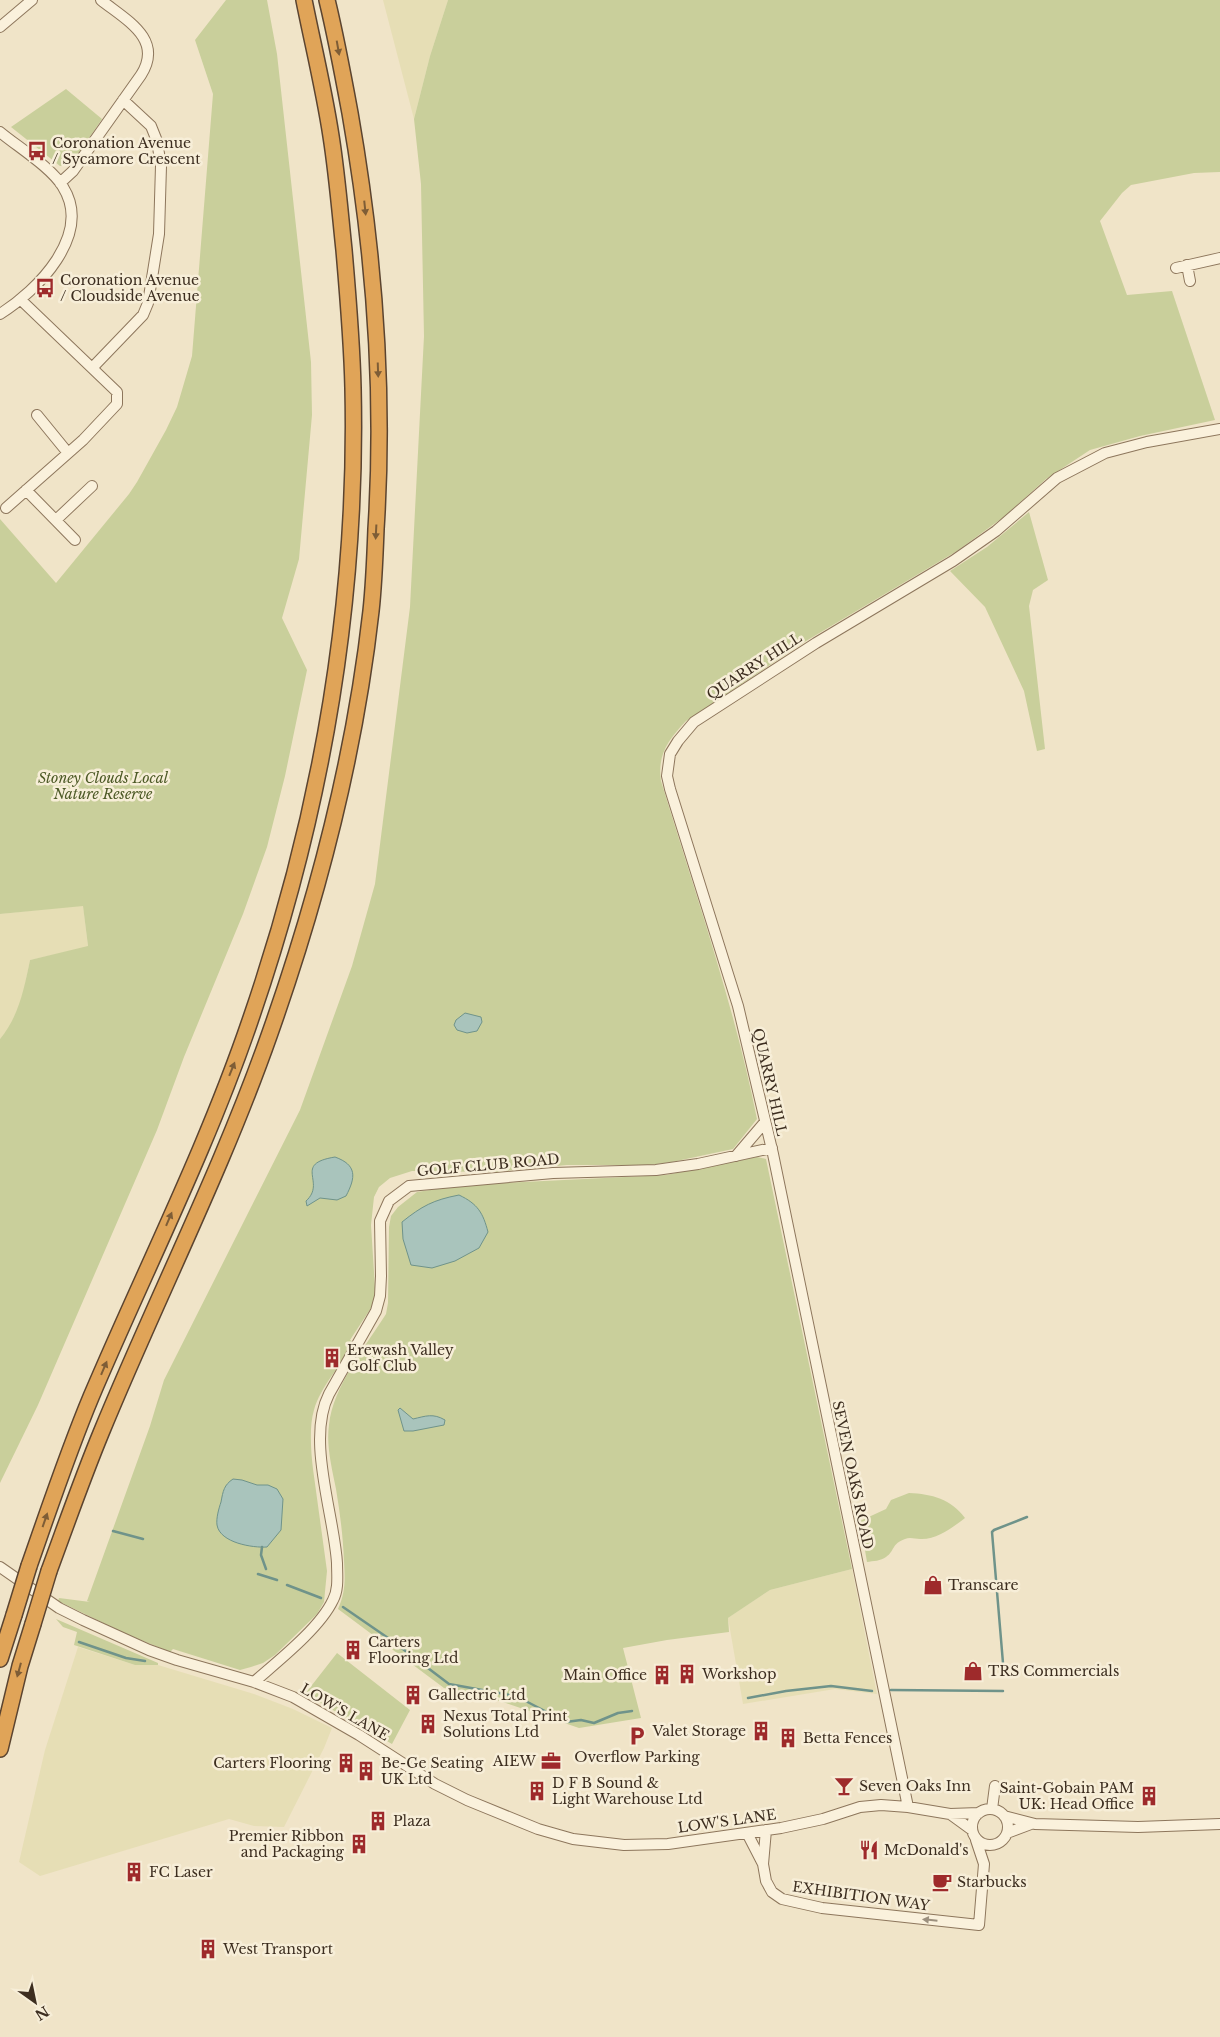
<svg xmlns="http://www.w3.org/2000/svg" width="1220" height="2037" font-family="'Libre Baskerville',serif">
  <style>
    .farmland { fill: #e6deb5 }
    .green { fill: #c9cf9b }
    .water { fill: #a9c4bc; stroke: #6f938a }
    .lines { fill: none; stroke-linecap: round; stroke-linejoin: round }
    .stream { stroke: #6f938a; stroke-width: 2.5 }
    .minor-casing { stroke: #8d765c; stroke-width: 12 }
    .highway-casing { stroke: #5b4430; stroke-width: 18 }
    .minor { stroke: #faf1dc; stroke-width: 10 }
    .highway { stroke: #e0a458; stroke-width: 15 }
    .highway-bridge-casing { stroke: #5b4430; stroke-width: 18; stroke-linecap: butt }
    .highway-bridge { stroke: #e0a458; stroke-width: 15 }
    .oneway { fill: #7e5d36 }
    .oneway2 { fill: #9c907e }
    .labels { text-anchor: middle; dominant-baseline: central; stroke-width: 5; stroke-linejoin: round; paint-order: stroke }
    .poi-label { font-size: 14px; fill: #3d2e20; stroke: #f7eed8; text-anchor: start }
    .street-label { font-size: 14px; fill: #3d2e20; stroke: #f7eed8 }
    .park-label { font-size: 14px; font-style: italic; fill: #4d5a26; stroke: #f7eed8 }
  </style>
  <rect width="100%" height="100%" fill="#f0e4c8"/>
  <path class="farmland" d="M383 0H448L430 56 414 119Z
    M83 905 88 947 30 960 22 1000 9 1028 0 1039V914Z
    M852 1569 877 1694 835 1689 743 1704 728 1618 770 1590Z
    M78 1647 135 1665H158L254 1694 293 1709 332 1728 324 1748 284 1827 254 1826 229 1819 40 1876 19 1862 45 1750Z"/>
  <path class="green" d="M226 0H267L277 54 311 362 312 415 299 559 282 618 307 670 285 776 267 847 243 914 184 1057 157 1130 38 1405 0 1483V1039C19 1016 24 989 30 960L88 946 83 906 0 914V519L56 583 129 494 137 482 166 430 177 407 192 356 213 94 195 40Z
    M448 0H1220V172L1194 173 1131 185 1122 193 1100 221 1127 295 1172 291 1215 420 1140 436 1090 450 1046 479 1005 516 957 551 806 641 686 721C669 739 657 754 661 781 695 893 734 1004 757 1119L733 1149 672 1162 649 1165H567L493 1172 412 1171 390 1178 379 1187 374 1197 371 1225 375 1288 373 1305 350 1340 356 1344C342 1362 320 1388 314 1410 309 1426 311 1452 313 1469L327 1571 324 1602 317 1614 275 1655 263 1663 251 1667 240 1670 173 1649 170 1652 124 1633 58 1601 59 1598 90 1602 87 1601 150 1426 164 1380 300 1110 352 966 375 884 410 607 424 336 421 184 414 119 430 56Z
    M66 89 102 119 70 166H60L11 127Z
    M1029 512 1048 580 1033 590 1029 606 1045 749 1037 751 1024 691 985 607 950 571 987 547Z
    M757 1157 766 1159 852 1569 770 1590 728 1618 729 1632 667 1640 623 1648 641 1718 579 1728 503 1702 444 1688 338 1609C346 1591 345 1579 344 1561 343 1536 340 1513 336 1489 332 1468 326 1446 329 1425 333 1386 366 1346 386 1314L388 1303 389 1227 391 1216 398 1207 417 1192 443 1188 501 1183 666 1175Z
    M909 1493C932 1494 951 1499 965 1518 953 1527 937 1540 920 1539 915 1539 910 1537 905 1539 891 1544 895 1551 886 1557 881 1561 873 1561 867 1562L860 1521 886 1509 891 1500Z
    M56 1619 158 1663V1665H135L74 1645 77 1632 63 1627Z
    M337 1653 410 1710 392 1744 305 1694Z"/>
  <path class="water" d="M465 1013 481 1017 482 1022 477 1031 467 1033 457 1030 454 1025 456 1020Z
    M335 1157C357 1165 356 1177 346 1196L337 1200 320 1198 307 1206 306 1201C327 1182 292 1164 335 1157Z
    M459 1195C478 1204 483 1213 488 1232L479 1248 455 1261 432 1268 411 1265 403 1239 402 1222C422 1206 433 1200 459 1195Z
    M400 1408 413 1419C426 1416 433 1413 445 1420L444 1425 413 1431H404L398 1410Z
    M233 1479 242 1480 257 1485H268L277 1489 283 1499 281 1530 267 1547C253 1548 220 1543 217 1525 216 1518 219 1508 221 1502 223 1491 224 1485 233 1479Z"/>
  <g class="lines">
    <path class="stream" d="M113 1531 143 1539
      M262 1547 261 1555 266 1569
      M258 1574 277 1580
      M287 1585 321 1598
      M343 1607 391 1640 449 1684 516 1696 566 1722 581 1720 594 1723 618 1713 632 1711
      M79 1642 126 1658 145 1661
      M1004 1675 992 1532 994 1530 1027 1517
      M891 1690 1003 1691
      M748 1698 786 1691 831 1686 872 1691"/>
    <defs>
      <path id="minor" d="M0 27 32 0
        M0 132C18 147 52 168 63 187 93 235 37 291 0 314
        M60 183 73 171 141 75C164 39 126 20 101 0
        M1187 265 1190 281
        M1176 268 1220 258
        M93 367 143 315 148 303 159 234 161 166 157 141 151 126 123 100
        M37 415 68 453
        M26 490 75 540
        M6 508 83 440 117 404V392L21 300
        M56 520 92 486
        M736 1156 765 1122
        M0 1567 59 1608 83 1620 149 1650 177 1660 254 1682 293 1697 359 1735 435 1784 467 1800 538 1829 573 1839 624 1845 668 1844 781 1828 823 1819 860 1807 881 1805 908 1807 950 1814 979 1813
        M254 1682C278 1661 320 1628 333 1600 339 1589 337 1575 337 1563 334 1514 306 1439 329 1394L376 1311 380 1296 381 1276 380 1221 389 1201 409 1186 553 1173 656 1170 698 1164 772 1148
        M908 1807 773 1154 738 1006 670 789 667 776 670 754 678 741 694 722 816 643 953 561 996 531 1057 478 1105 453 1147 442 1220 429
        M972 1827a18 18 0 1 1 36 0a18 18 0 1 1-36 0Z
        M992 1809 995 1786
        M950 1814 972 1830
        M1004 1816 1035 1824 1138 1827 1220 1824
        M766 1830 763 1864 766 1881 772 1892 782 1899 822 1908 979 1925 984 1864 976 1840
        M747 1833 763 1864
        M1007 1833 1031 1824"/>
      <path id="highway" d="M29 1566C49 1509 68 1452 91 1397 144 1272 206 1150 250 1021 320 818 358 604 353 388 352 342 348 296 344 250 340 212 337 174 331 136 324 90 313 45 304 0
        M49 1571C66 1525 82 1479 101 1433 156 1299 222 1170 270 1033 318 897 355 754 371 611 374 584 375 556 376 529 385 389 374 250 350 113 343 75 336 37 327 0
        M0 1659 14 1615
        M0 1749 20 1666 33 1624"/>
    </defs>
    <use href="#minor" class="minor-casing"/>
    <use href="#highway" class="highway-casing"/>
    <use href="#minor" class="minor"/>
    <use href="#highway" class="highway"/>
    <defs>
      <path id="highway-bridge" d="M14 1615 29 1566
        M33 1624 49 1571"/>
    </defs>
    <use href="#highway-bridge" class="highway-bridge-casing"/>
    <use href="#highway-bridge" class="highway-bridge"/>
  </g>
  <defs><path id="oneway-solid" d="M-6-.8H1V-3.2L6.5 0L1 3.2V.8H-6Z" transform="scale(1.25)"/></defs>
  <g class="oneway">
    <use href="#oneway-solid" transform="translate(338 48) rotate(80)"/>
    <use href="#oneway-solid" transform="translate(365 208) rotate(84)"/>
    <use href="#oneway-solid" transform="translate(378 370) rotate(88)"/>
    <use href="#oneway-solid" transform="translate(376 532) rotate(93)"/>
    <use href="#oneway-solid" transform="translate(232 1069) rotate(-68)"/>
    <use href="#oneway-solid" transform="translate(169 1219) rotate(-67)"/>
    <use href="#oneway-solid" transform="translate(104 1368) rotate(-67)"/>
    <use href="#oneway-solid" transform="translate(45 1520) rotate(-71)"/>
    <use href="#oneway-solid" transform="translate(19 1670) rotate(105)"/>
  </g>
  <use class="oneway2" href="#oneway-solid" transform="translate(930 1920) rotate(-174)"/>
  <defs>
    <symbol id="bus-bare" viewBox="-9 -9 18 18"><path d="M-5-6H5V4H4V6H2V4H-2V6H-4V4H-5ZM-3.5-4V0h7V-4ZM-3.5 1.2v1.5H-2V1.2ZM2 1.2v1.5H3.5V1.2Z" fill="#9e2a2b" stroke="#f7eed8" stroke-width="2.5" paint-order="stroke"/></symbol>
    <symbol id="building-bare" viewBox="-9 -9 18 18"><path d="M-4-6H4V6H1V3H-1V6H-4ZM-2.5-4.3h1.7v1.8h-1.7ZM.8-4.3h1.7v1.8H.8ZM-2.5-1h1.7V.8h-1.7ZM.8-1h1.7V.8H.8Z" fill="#9e2a2b" stroke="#f7eed8" stroke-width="2.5" paint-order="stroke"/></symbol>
    <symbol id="shop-bare" viewBox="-9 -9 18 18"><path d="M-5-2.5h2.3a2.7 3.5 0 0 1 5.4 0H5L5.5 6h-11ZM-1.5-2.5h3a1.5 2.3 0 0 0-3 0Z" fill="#9e2a2b" stroke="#f7eed8" stroke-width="2.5" paint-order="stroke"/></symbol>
    <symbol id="parking-bare" viewBox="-9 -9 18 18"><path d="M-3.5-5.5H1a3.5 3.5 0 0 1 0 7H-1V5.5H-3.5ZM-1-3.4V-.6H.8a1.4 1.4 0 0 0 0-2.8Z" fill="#9e2a2b" stroke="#f7eed8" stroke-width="2.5" paint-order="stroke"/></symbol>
    <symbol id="office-bare" viewBox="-9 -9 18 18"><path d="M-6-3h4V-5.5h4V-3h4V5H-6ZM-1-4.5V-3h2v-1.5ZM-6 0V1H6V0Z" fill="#9e2a2b" stroke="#f7eed8" stroke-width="2.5" paint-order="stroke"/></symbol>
    <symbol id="bar-bare" viewBox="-9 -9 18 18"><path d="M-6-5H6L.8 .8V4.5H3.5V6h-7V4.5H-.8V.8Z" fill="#9e2a2b" stroke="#f7eed8" stroke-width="2.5" paint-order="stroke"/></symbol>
    <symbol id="restaurant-bare" viewBox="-9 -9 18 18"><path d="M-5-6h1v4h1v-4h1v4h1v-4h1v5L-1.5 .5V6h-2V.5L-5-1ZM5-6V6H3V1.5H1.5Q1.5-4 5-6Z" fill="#9e2a2b" stroke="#f7eed8" stroke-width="2.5" paint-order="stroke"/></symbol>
    <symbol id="cafe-bare" viewBox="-9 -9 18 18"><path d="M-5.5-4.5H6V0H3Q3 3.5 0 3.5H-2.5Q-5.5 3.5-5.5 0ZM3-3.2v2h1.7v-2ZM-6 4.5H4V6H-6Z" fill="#9e2a2b" stroke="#f7eed8" stroke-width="2.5" paint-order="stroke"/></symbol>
  </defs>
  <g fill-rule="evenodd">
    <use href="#bus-bare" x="23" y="137" width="28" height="28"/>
    <use href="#bus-bare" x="31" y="274" width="28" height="28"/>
    <use href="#building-bare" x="318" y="1344" width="28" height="28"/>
    <use href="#shop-bare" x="919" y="1571" width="28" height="28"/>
    <use href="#building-bare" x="339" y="1636" width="28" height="28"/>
    <use href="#shop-bare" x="959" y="1657" width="28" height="28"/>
    <use href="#building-bare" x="673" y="1660" width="28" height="28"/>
    <use href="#building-bare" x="648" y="1661" width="28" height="28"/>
    <use href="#building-bare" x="399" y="1681" width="28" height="28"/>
    <use href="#building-bare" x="414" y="1710" width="28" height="28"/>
    <use href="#building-bare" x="747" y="1717" width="28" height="28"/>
    <use href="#parking-bare" x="623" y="1722" width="28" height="28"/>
    <use href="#building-bare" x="774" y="1724" width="28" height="28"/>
    <use href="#office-bare" x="537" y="1747" width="28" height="28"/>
    <use href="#building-bare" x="332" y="1749" width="28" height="28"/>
    <use href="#building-bare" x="352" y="1757" width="28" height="28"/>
    <use href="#bar-bare" x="830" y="1772" width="28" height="28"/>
    <use href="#building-bare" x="523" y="1777" width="28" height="28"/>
    <use href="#building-bare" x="1135" y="1782" width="28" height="28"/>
    <use href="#building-bare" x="364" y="1807" width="28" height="28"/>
    <use href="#building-bare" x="345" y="1830" width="28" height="28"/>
    <use href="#restaurant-bare" x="855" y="1836" width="28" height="28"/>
    <use href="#building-bare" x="120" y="1858" width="28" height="28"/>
    <use href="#cafe-bare" x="928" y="1868" width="28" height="28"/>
    <use href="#building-bare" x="194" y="1935" width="28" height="28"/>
  </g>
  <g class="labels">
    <g class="poi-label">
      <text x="52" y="143">Coronation Avenue<tspan x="52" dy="16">/ Sycamore Crescent</tspan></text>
      <text x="60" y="280">Coronation Avenue<tspan x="60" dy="16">/ Cloudside Avenue</tspan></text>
      <text x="347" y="1350">Erewash Valley<tspan x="347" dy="16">Golf Club</tspan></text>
      <text x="948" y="1585">Transcare</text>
      <text x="368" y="1642">Carters<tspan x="368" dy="16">Flooring Ltd</tspan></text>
      <text x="988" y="1671">TRS Commercials</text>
      <text x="702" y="1674">Workshop</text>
      <text x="647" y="1675" text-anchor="end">Main Office</text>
      <text x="428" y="1695">Gallectric Ltd</text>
      <text x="443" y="1716">Nexus Total Print<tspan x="443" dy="16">Solutions Ltd</tspan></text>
      <text x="746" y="1731" text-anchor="end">Valet Storage</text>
      <text x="803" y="1738">Betta Fences</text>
      <text x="637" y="1757" text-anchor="middle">Overflow Parking</text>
      <text x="536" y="1761" text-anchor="end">AIEW</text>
      <text x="331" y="1763" text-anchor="end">Carters Flooring</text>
      <text x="381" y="1763">Be-Ge Seating<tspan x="381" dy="16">UK Ltd</tspan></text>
      <text x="552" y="1783">D F B Sound &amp;<tspan x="552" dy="16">Light Warehouse Ltd</tspan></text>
      <text x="859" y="1786">Seven Oaks Inn</text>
      <text x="1134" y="1788" text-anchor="end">Saint-Gobain PAM<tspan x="1134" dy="16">UK: Head Office</tspan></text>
      <text x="393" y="1821">Plaza</text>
      <text x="344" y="1836" text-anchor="end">Premier Ribbon<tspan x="344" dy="16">and Packaging</tspan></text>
      <text x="884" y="1850">McDonald's</text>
      <text x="149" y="1872">FC Laser</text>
      <text x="957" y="1882">Starbucks</text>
      <text x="223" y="1949">West Transport</text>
    </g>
    <g class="street-label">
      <text transform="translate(754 666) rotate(-33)">QUARRY HILL</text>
      <text transform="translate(770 1082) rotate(77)">QUARRY HILL</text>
      <text transform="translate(488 1165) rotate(-5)">GOLF CLUB ROAD</text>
      <text transform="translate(853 1475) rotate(78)">SEVEN OAKS ROAD</text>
      <text transform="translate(345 1712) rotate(30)">LOW'S LANE</text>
      <text transform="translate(727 1821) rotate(-8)">LOW'S LANE</text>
      <text transform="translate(861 1896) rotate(8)">EXHIBITION WAY</text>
    </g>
    <g class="park-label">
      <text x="103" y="778">Stoney Clouds Local<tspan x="103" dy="16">Nature Reserve</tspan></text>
    </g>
  </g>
  <g transform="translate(35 2002) rotate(147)" stroke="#f7eed8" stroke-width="4" paint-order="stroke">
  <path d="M0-4L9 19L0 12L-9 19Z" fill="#3d2e20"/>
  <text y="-8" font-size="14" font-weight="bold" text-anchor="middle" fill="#3d2e20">N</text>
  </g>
</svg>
